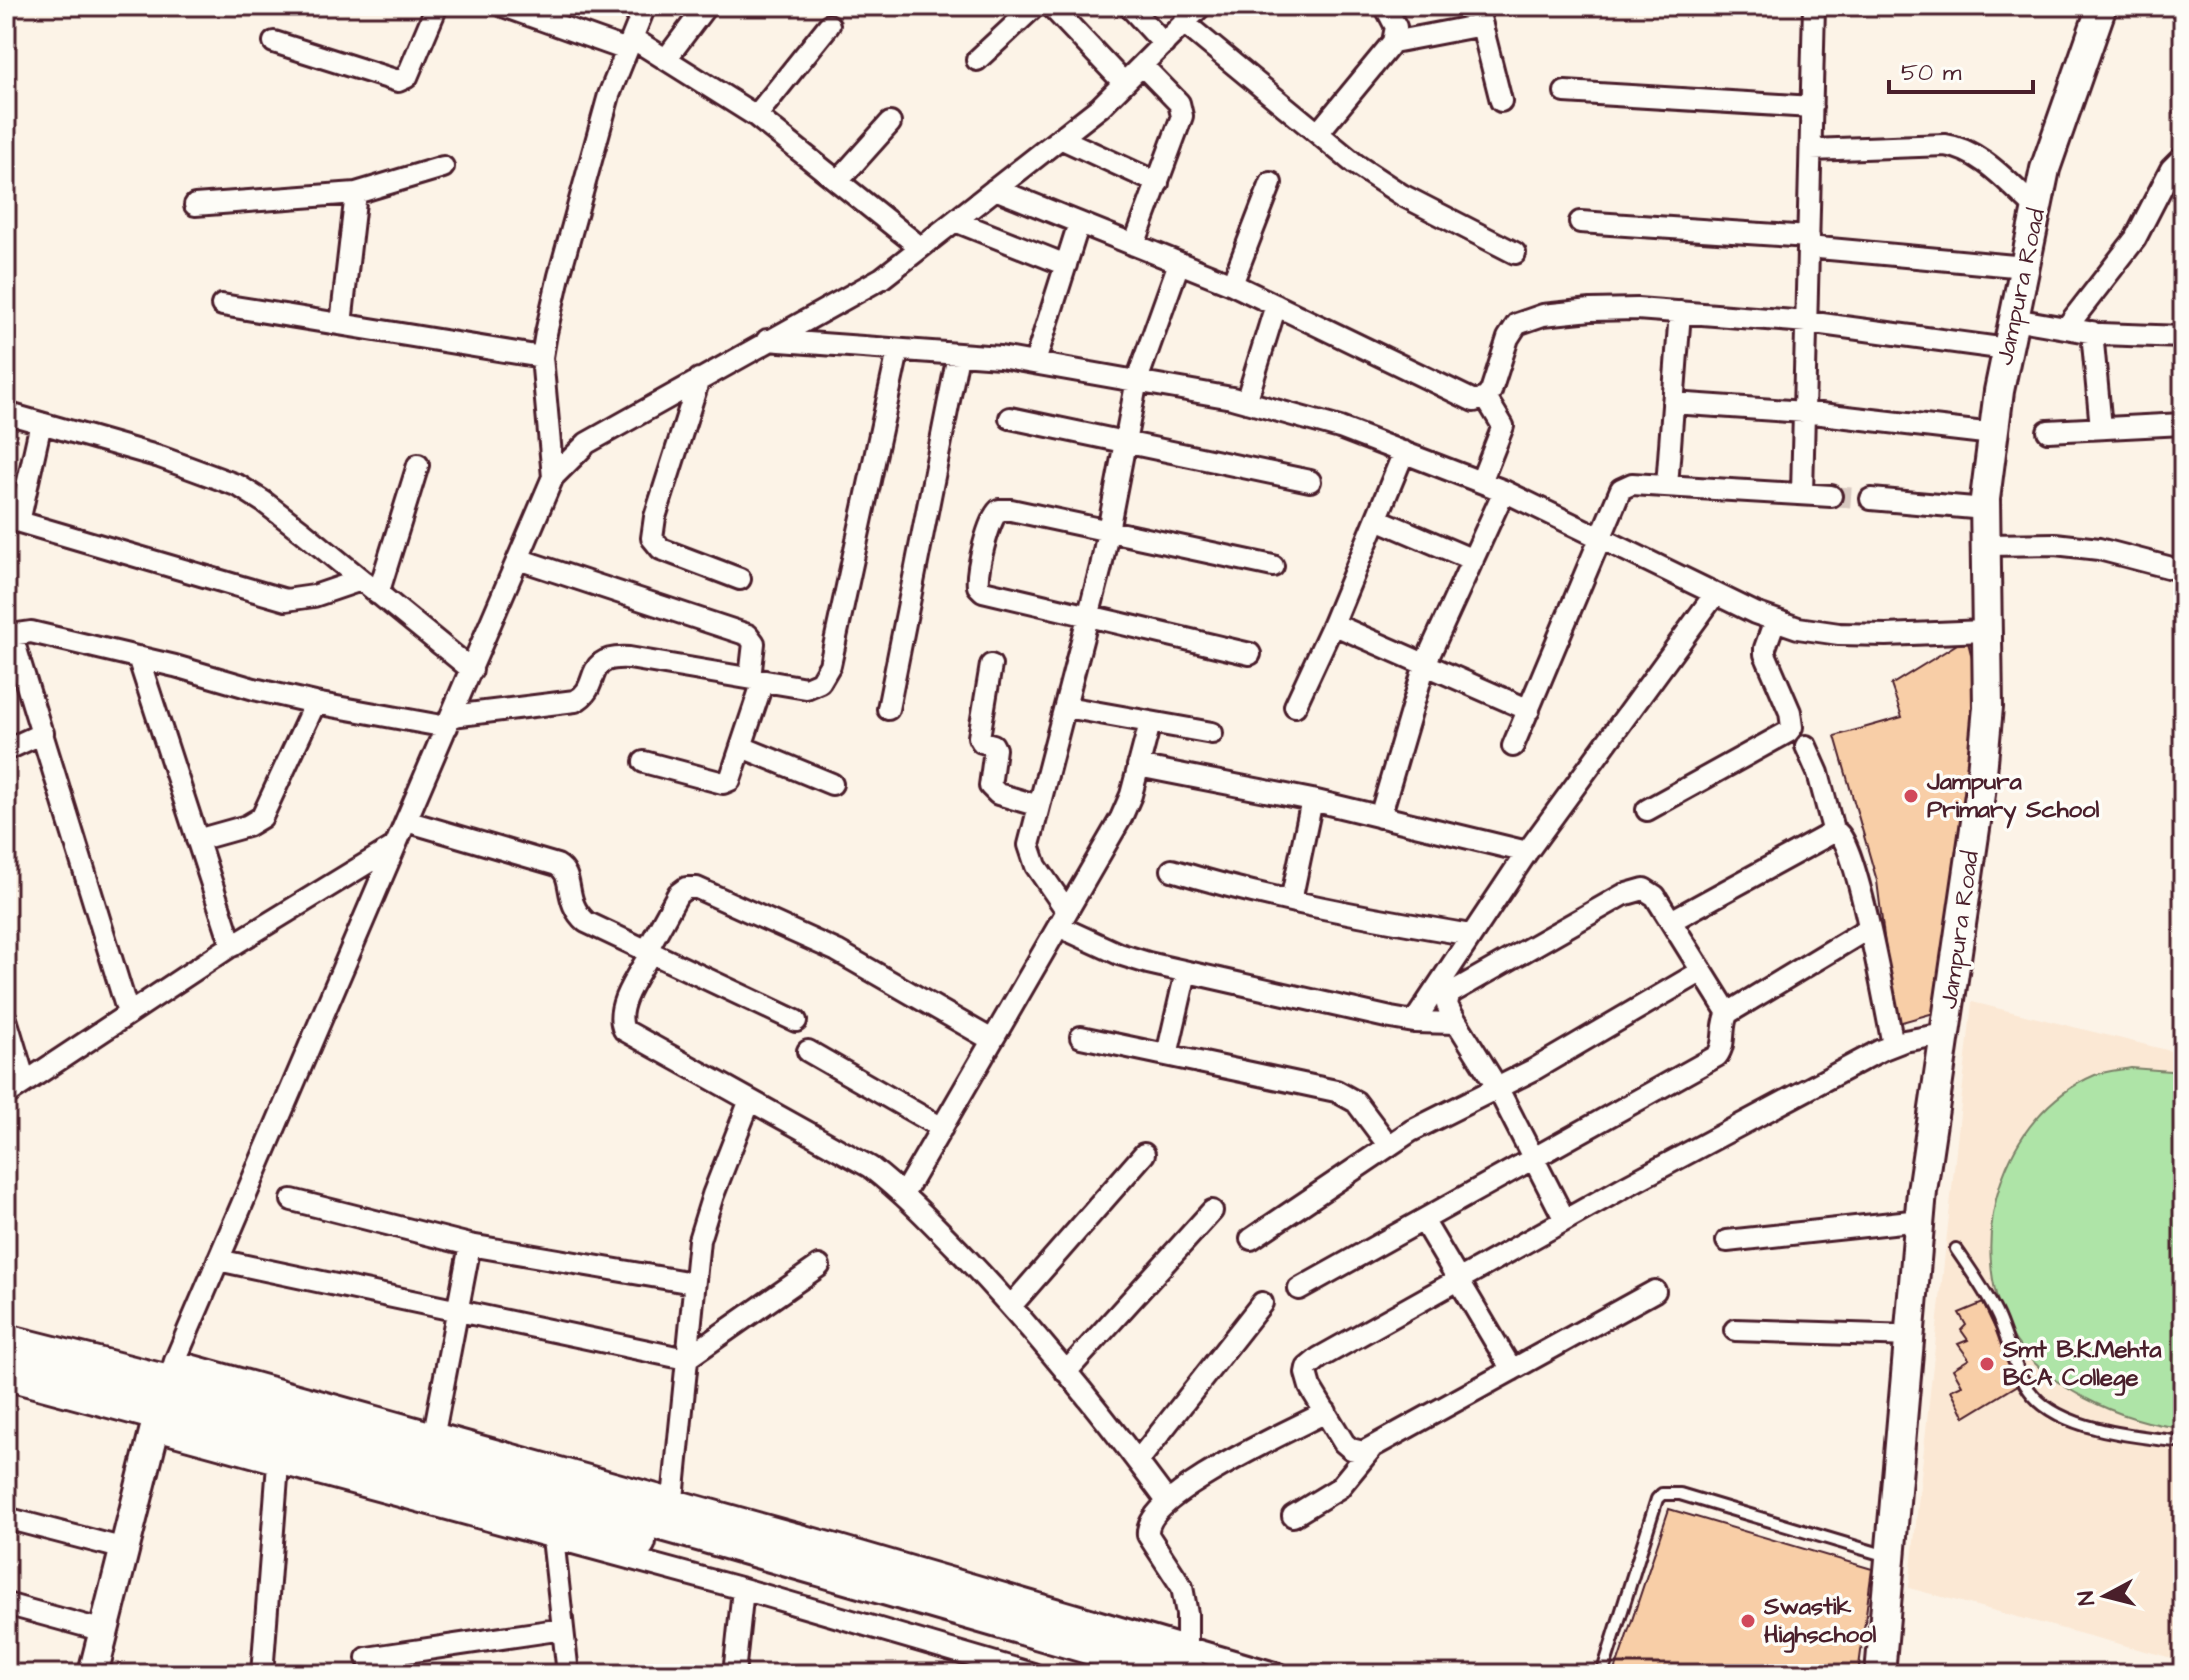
<svg xmlns="http://www.w3.org/2000/svg" width="2189" height="1680" font-family="'Architects Daughter',sans-serif">
  <style>
    .built { fill: #fbe8d4 }
    .green { fill: #aee4a7; stroke: #7c8269; stroke-width: 2 }
    .building { fill: #f8cea7; stroke: #4a1f2b; stroke-width: 2 }
    .lines { fill: none; stroke-linecap: round; stroke-linejoin: round }
    .street-tunnel { stroke: #d8c9c1; stroke-width: 20; stroke-dasharray: 20 10; stroke-linecap: butt }
    .lane-casing { stroke: #4a1f2b; stroke-width: 16 }
    .street-casing { stroke: #4a1f2b; stroke-width: 26 }
    .secondary-casing { stroke: #4a1f2b; stroke-width: 34 }
    .highway-casing { stroke: #4a1f2b; stroke-width: 42 }
    .lane { stroke: #fdfcf7; stroke-width: 10 }
    .street { stroke: #fdfcf7; stroke-width: 20 }
    .secondary { stroke: #fdfcf7; stroke-width: 28 }
    .highway { stroke: #fdfcf7; stroke-width: 36 }
    .poi-dot { fill: #d1495b; stroke: #fdfcf7; stroke-width: 3 }
    .labels { text-anchor: middle; dominant-baseline: central; stroke-width: 7; stroke-linejoin: round; paint-order: stroke }
    .street-label { font-size: 24px; fill: #4a1f2b; stroke: #fdfcf7 }
    .poi-label { font-size: 24px; font-weight: bold; fill: #4a1f2b; stroke: #fdfcf7; text-anchor: start }
  </style>
  <rect width="100%" height="100%" fill="#fcf3e7"/>
  <filter id="ink" filterUnits="userSpaceOnUse"><feTurbulence type="fractalNoise" baseFrequency=".0125" numOctaves="2"/><feDisplacementMap in="SourceGraphic" scale="16" xChannelSelector="R" yChannelSelector="G"/><feConvolveMatrix kernelMatrix="1 2 1 2 8 2 1 2 1" color-interpolation-filters="sRGB"/></filter>
  <g filter="url(#ink)">
    <path class="built" d="M1972 1002 2183 1054V1661L1909 1588Z"/>
    <path class="green" d="M2131 1068 2183 1072V1428C2123 1423 2038 1385 2009 1330 1965 1241 2001 1115 2095 1075 2105 1071 2119 1070 2131 1068Z"/>
    <path class="building" d="M1967 638 1977 678 1961 855 1934 1013 1895 1024 1877 881 1835 736 1902 717 1891 685Z
      M1983 1303 2021 1383 1965 1417 1951 1390 1962 1385 1953 1369 1969 1359 1958 1344 1968 1340 1961 1330 1966 1325 1959 1313Z
      M1669 1509 1872 1569 1858 1674H1614Z"/>
    <g class="lines">
      <path class="street-tunnel" d="M1831 496 1871 499"/>
      <defs>
        <path id="lane" d="M1956 1249C1971 1271 1987 1293 1998 1317 2009 1342 2015 1374 2033 1395 2063 1431 2140 1437 2183 1442
          M1602 1674 1657 1499 1662 1494H1680L1887 1556"/>
        <path id="street" d="M503 6 627 50
          M1051 6 1124 83
          M1129 6 1164 44
          M1477 6 1501 101
          M1184 23 1355 164 1402 195 1515 253
          M632 38 756 116 920 247
          M274 42 398 81 407 77 437 6
          M1393 42 1482 25
          M666 59 706 6
          M977 60 1035 6
          M1565 92 1812 107
          M756 116 829 25
          M1318 133 1393 42 1396 27 1385 6
          M1060 138 1158 183
          M1811 150 1945 145C1982 150 2010 185 2037 209
          M838 181 890 123
          M995 189 1232 284 1474 401 1486 398 1491 391 1508 338 1517 324 1543 315 1591 310 1637 309 1807 322 2007 349
          M195 205 356 193 443 167
          M955 221 1066 265
          M1580 222 1809 237
          M1134 245 1182 116 1179 103 1142 65
          M1808 247 2025 267
          M1232 284 1271 183
          M222 305 542 357
          M2014 319 2100 334 2183 337
          M341 324 356 193
          M2066 328 2135 239 2171 169 2183 157
          M2092 332 2101 428
          M767 340 1000 357 1232 398 1340 428 1504 491 1755 613 1798 628 1839 634 1886 635 1985 631
          M1035 362 1079 223
          M699 379 655 517 652 538 661 549 740 579
          M1246 402 1276 305
          M1673 403 1804 412 1993 434
          M6 413 160 457 239 486 264 502 303 532 472 670
          M1010 418 1310 481
          M2048 431 2183 424
          M553 477 542 357 546 333 559 276 609 95 645 6
          M1481 482 1503 426 1486 398
          M1667 486 1680 312
          M1802 493 1814 6
          M1871 499 1985 509
          M6 518 286 600 314 596 361 580
          M1377 519 1473 560
          M19 522 41 423
          M1985 545 2055 544 2099 549 2183 571
          M518 559 748 635 754 643 750 678
          M378 594 418 465
          M1333 624 1529 710
          M1250 654 983 591 978 586C976 571 988 520 999 510H1011L1273 566
          M138 657 232 946
          M991 665 979 737 982 742 993 745 995 749 990 786 998 794 1039 806
          M1295 706 1333 624 1404 452
          M1066 707 1212 733
          M888 709 958 355
          M452 716 575 701C603 687 580 655 629 658L806 688 820 682 830 665 898 351
          M1513 746 1621 489 1632 484 1831 496
          M1806 746 1818 773 1834 833
          M742 747 832 784
          M6 750 43 733
          M644 762 723 783 730 780 763 681
          M1138 766 1312 800 1527 852
          M1647 810 1788 732 1792 727 1790 712 1765 654V648L1775 620
          M1380 817 1425 664 1504 491
          M406 821 557 865C576 876 562 901 586 922L796 1021
          M197 840 247 826 262 817 315 703
          M1172 870C1270 900 1370 918 1471 935
          M1291 901 1312 800
          M1067 911 1036 866 1029 845 1101 567 1137 380 1179 263
          M1671 921 1830 834 1838 833C1858 849 1886 1010 1893 1045
          M1058 926 1119 954 1148 963 1391 1018 1414 1022 1457 1023
          M646 952 678 894 686 888H697L837 951 992 1040
          M650 954C639 974 613 1007 624 1030L870 1167C906 1195 936 1227 968 1260 1039 1335 1105 1417 1167 1501
          M128 1013 15 646V638L17 634 31 632 175 666 254 689 315 703 447 727
          M6 1019 25 1082
          M1414 1022 1527 852 1715 594
          M1081 1037 1336 1091 1356 1102 1389 1146
          M808 1051 942 1128
          M1167 1055 1186 972
          M6 1095 228 948 395 846
          M904 1193 1121 818 1131 795 1150 723
          M292 1200 470 1245 693 1283
          M1423 1220 1512 1370
          M1565 1220 1497 1087 1451 1013 1447 1005 1449 994 1623 895 1644 889 1655 896 1728 1013
          M1251 1239 1411 1131 1533 1070 1702 971
          M1727 1241 1920 1220
          M218 1260 686 1359 819 1266
          M1299 1289 1717 1056C1727 1043 1720 1026 1728 1013L1869 928
          M1655 1291 1363 1452 1351 1449 1344 1443 1310 1387 1306 1373 1307 1368 1319 1358 1626 1186 1881 1050 1904 1041 1945 1034
          M1011 1306 1144 1154
          M1735 1330 1911 1336
          M175 1361 836 1545 1278 1674
          M1066 1372 1212 1211
          M165 1393 175 1361 553 477 587 443 882 278 1100 107 1201 6
          M156 1430 743 1589 1033 1674
          M434 1433 470 1245
          M1138 1461 1262 1303
          M673 1499 699 1240 713 1195 750 1100
          M1293 1516 1339 1488 1371 1449
          M6 1518 125 1549
          M553 1538 568 1674
          M6 1604 104 1631
          M1187 1648V1614L1182 1587 1148 1535C1143 1495 1292 1430 1326 1412
          M367 1658 563 1629
          M262 1674 278 1464
          M734 1674 743 1589"/>
        <path id="secondary" d="M93 1674 159 1412
          M1880 1674 1922 1191 1980 794 1988 707 1985 499 1999 391 2045 169 2102 6"/>
        <path id="highway" d="M6 1343 168 1384 702 1533 1188 1674
          M6 1371 637 1541"/>
      </defs>
      <use href="#lane" class="lane-casing"/>
      <use href="#street" class="street-casing"/>
      <use href="#secondary" class="secondary-casing"/>
      <use href="#highway" class="highway-casing"/>
      <use href="#lane" class="lane"/>
      <use href="#street" class="street"/>
      <use href="#secondary" class="secondary"/>
      <use href="#highway" class="highway"/>
    </g>
  </g>
  <g class="poi-dot">
    <circle cx="1911" cy="796" r="8"/>
    <circle cx="1987" cy="1364" r="8"/>
    <circle cx="1748" cy="1621" r="8"/>
  </g>
  <g class="labels">
    <g class="street-label">
      <text transform="translate(2021 287) rotate(-78)">Jampura Road</text>
      <text transform="translate(1960 930) rotate(-82)">Jampura Road</text>
    </g>
    <g class="poi-label">
      <text x="1927" y="782">Jampura<tspan x="1927" dy="28">Primary School</tspan></text>
      <text x="2003" y="1350">Smt B.K.Mehta<tspan x="2003" dy="28">BCA College</tspan></text>
      <text x="1764" y="1607">Swastik<tspan x="1764" dy="28">Highschool</tspan></text>
    </g>
  </g>
  <rect width="2189" height="1680" fill="none" stroke="#fdfcf7" stroke-width="32"/>
  <rect x="16" y="16" width="2157" height="1648" fill="none" stroke="#4a1f2b" stroke-width="3" filter="url(#ink)"/>
  <g transform="translate(2105 1596) rotate(263)" stroke="#fdfcf7" stroke-width="6" paint-order="stroke">
  <path d="M0-6L14 30L0 20L-14 30Z" fill="#4a1f2b"/>
  <text y="-12" font-size="22" font-weight="bold" text-anchor="middle" fill="#4a1f2b">N</text>
  </g>
  <path d="M1889 80v12h144v-12" fill="none" stroke="#4a1f2b" stroke-width="4"/>
  <text x="1901" y="80" font-size="24" fill="#4a1f2b" stroke="#fdfcf7" stroke-width="6" paint-order="stroke">50 m</text>
</svg>
